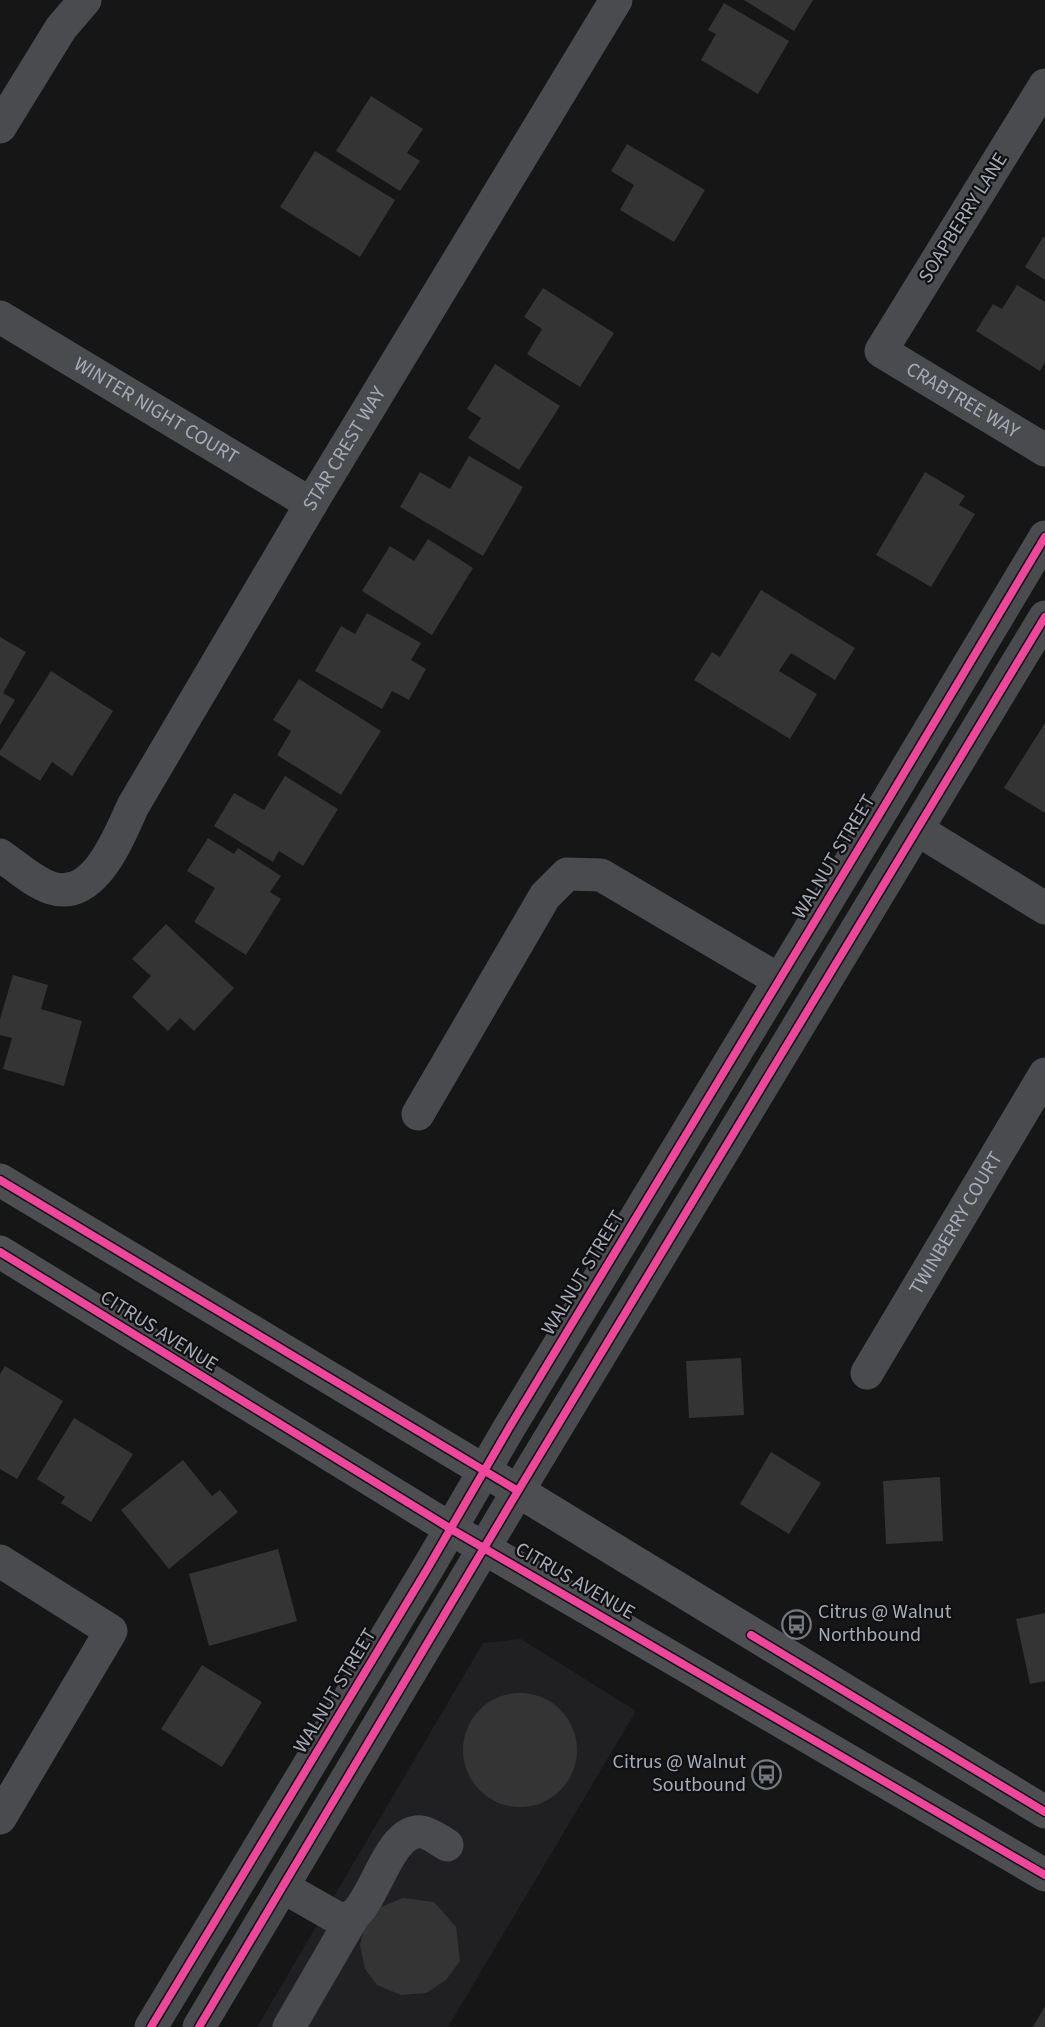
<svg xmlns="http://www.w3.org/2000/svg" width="1045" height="2027" font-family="'Source Sans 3',sans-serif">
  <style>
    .built { fill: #202022 }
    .building { fill: #343435 }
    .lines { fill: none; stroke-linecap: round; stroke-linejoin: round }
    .minor { stroke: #4a4b4f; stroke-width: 33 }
    .major { stroke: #4c4e51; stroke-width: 33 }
    .cycleway-casing { stroke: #101012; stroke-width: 11 }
    .cycleway { stroke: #ed469a; stroke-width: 8 }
    .labels { text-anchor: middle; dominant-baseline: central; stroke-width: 4.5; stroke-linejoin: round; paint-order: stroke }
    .street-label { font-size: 20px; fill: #a6acb7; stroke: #101012 }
    .poi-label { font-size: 20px; fill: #a6acb7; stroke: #101012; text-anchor: start }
  </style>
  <rect width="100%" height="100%" fill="#161616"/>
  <path class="built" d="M521 1639 636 1711 448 2027H257L483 1643Z"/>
  <path class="building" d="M744 0H813L794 31Z
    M724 3 789 41 758 94 701 60 716 34 708 30Z
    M371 96 423 129 407 153 420 161 400 191 336 151Z
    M627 144 705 190 674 242 620 210 634 185 611 171Z
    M315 151 395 200 360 257 280 207Z
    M1043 237 1045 238V280L1025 267Z
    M1017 285 1045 302V362L1040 371 976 331 993 304 1002 309Z
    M543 288 614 333 580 387 527 354 542 329 524 317Z
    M495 364 560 406 519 470 468 438 481 418 467 409Z
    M469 456 523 487 483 556 400 507 420 472 450 489Z
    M925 472 965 496 959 505 975 514 931 587 876 555Z
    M428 539 473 568 432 635 362 591 390 546 414 561Z
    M761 590 855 648 835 680 791 653 779 671 817 694 790 739 694 680 712 652 720 657Z
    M367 613 421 643 411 660 426 669 409 700 392 691 382 709 315 671 341 626 355 634Z
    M0 637 26 652 3 693 15 700 0 725Z
    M51 671 113 711 72 776 52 762 40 781 0 755V751Z
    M299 679 381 731 341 795 277 755 291 731 273 720Z
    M1045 723V813L1004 788Z
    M285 776 338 809 303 866 279 851 273 862 214 826 234 793 264 810Z
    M208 838 234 854 238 848 281 876 270 892 281 899 246 955 194 922 215 888 187 871Z
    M166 924 234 988 194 1031 180 1018 168 1031 132 997 151 976 132 959Z
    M13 975 48 985 41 1009 82 1021 64 1086 3 1069 12 1038 0 1035V1019Z
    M741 1358 744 1415 689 1418 686 1361Z
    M5 1366 63 1401 17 1479 0 1469V1374Z
    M74 1418 133 1454 91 1522 61 1503 65 1497 37 1479Z
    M771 1452 821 1483 789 1534 740 1504Z
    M183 1460 212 1496 220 1490 238 1512 169 1569 121 1510Z
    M940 1477 943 1541 886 1544 883 1481Z
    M278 1549 297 1621 209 1646 189 1574Z
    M1045 1613V1681L1030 1684 1016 1619Z
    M202 1665 262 1702 222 1767 161 1729Z
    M463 1750a57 57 0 1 1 114 0a57 57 0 1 1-114 0Z
    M403 1898 434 1902 456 1927 460 1961 446 1980 426 1993 401 1995 377 1985 365 1969 360 1945 365 1924 381 1907Z
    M1045 2006V2027H1033Z"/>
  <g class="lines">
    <g class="minor">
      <path id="s1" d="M1045 85 881 351 1045 450"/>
      <path d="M0 127 61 28 85 0"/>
      <path id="s2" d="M0 317 311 504"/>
      <path d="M918 830 1045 908"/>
      <path id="s3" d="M0 855C16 866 33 882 51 888 95 902 119 836 133 806L311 504 616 0"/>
      <path d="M418 1114 545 896 567 874 601 875 779 980"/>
      <path id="s4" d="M867 1373 1045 1074"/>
      <path d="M0 1561 111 1631 0 1818"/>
      <path d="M283 1887 341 1920C345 1918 351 1917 354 1915 376 1897 390 1828 422 1832 430 1833 440 1841 447 1845"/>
      <path d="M151 2027 429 1566 509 1428 882 810 1045 537"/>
      <path d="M199 2027 518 1491 1045 617"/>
      <path d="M289 2027 354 1915"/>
    </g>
    <path class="major" d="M0 1180 518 1491 1045 1812
      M0 1252 451 1529 1045 1875"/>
    <defs>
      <path id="cycleway" d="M0 1180 518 1491
        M0 1252 451 1529 1045 1875
        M751 1635 1045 1812
        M151 2027 429 1566 509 1428 882 810 1045 537
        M199 2027 518 1491 1045 617"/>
    </defs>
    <use href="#cycleway" class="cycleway-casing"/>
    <use href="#cycleway" class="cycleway"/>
  </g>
  <defs>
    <symbol id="bus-ring" viewBox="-11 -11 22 22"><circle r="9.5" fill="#101012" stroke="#74787f" stroke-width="1.5"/><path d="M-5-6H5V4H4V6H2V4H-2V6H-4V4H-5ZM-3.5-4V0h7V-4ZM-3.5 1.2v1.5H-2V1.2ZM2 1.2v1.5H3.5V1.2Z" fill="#74787f"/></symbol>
  </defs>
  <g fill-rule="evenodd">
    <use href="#bus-ring" x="780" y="1608" width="33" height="33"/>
    <use href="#bus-ring" x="750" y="1758" width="33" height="33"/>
  </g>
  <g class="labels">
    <g class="street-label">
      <text transform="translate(963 218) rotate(-58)">SOAPBERRY LANE</text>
      <text stroke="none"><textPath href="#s1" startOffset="408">CRABTREE WAY</textPath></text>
      <text stroke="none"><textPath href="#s2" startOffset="182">WINTER NIGHT COURT</textPath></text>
      <text stroke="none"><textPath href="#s3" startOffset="603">STAR CREST WAY</textPath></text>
      <text transform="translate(834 857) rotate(-59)">WALNUT STREET</text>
      <text stroke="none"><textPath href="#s4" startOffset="174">TWINBERRY COURT</textPath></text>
      <text transform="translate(583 1273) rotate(-59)">WALNUT STREET</text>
      <text transform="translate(159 1331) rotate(32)">CITRUS AVENUE</text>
      <text transform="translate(575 1581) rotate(30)">CITRUS AVENUE</text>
      <text transform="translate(335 1691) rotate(-59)">WALNUT STREET</text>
    </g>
    <g class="poi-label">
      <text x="818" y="1612">Citrus @ Walnut<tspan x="818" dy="23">Northbound</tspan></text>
      <text x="746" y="1762" text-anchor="end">Citrus @ Walnut<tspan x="746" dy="23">Soutbound</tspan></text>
    </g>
  </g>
</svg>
